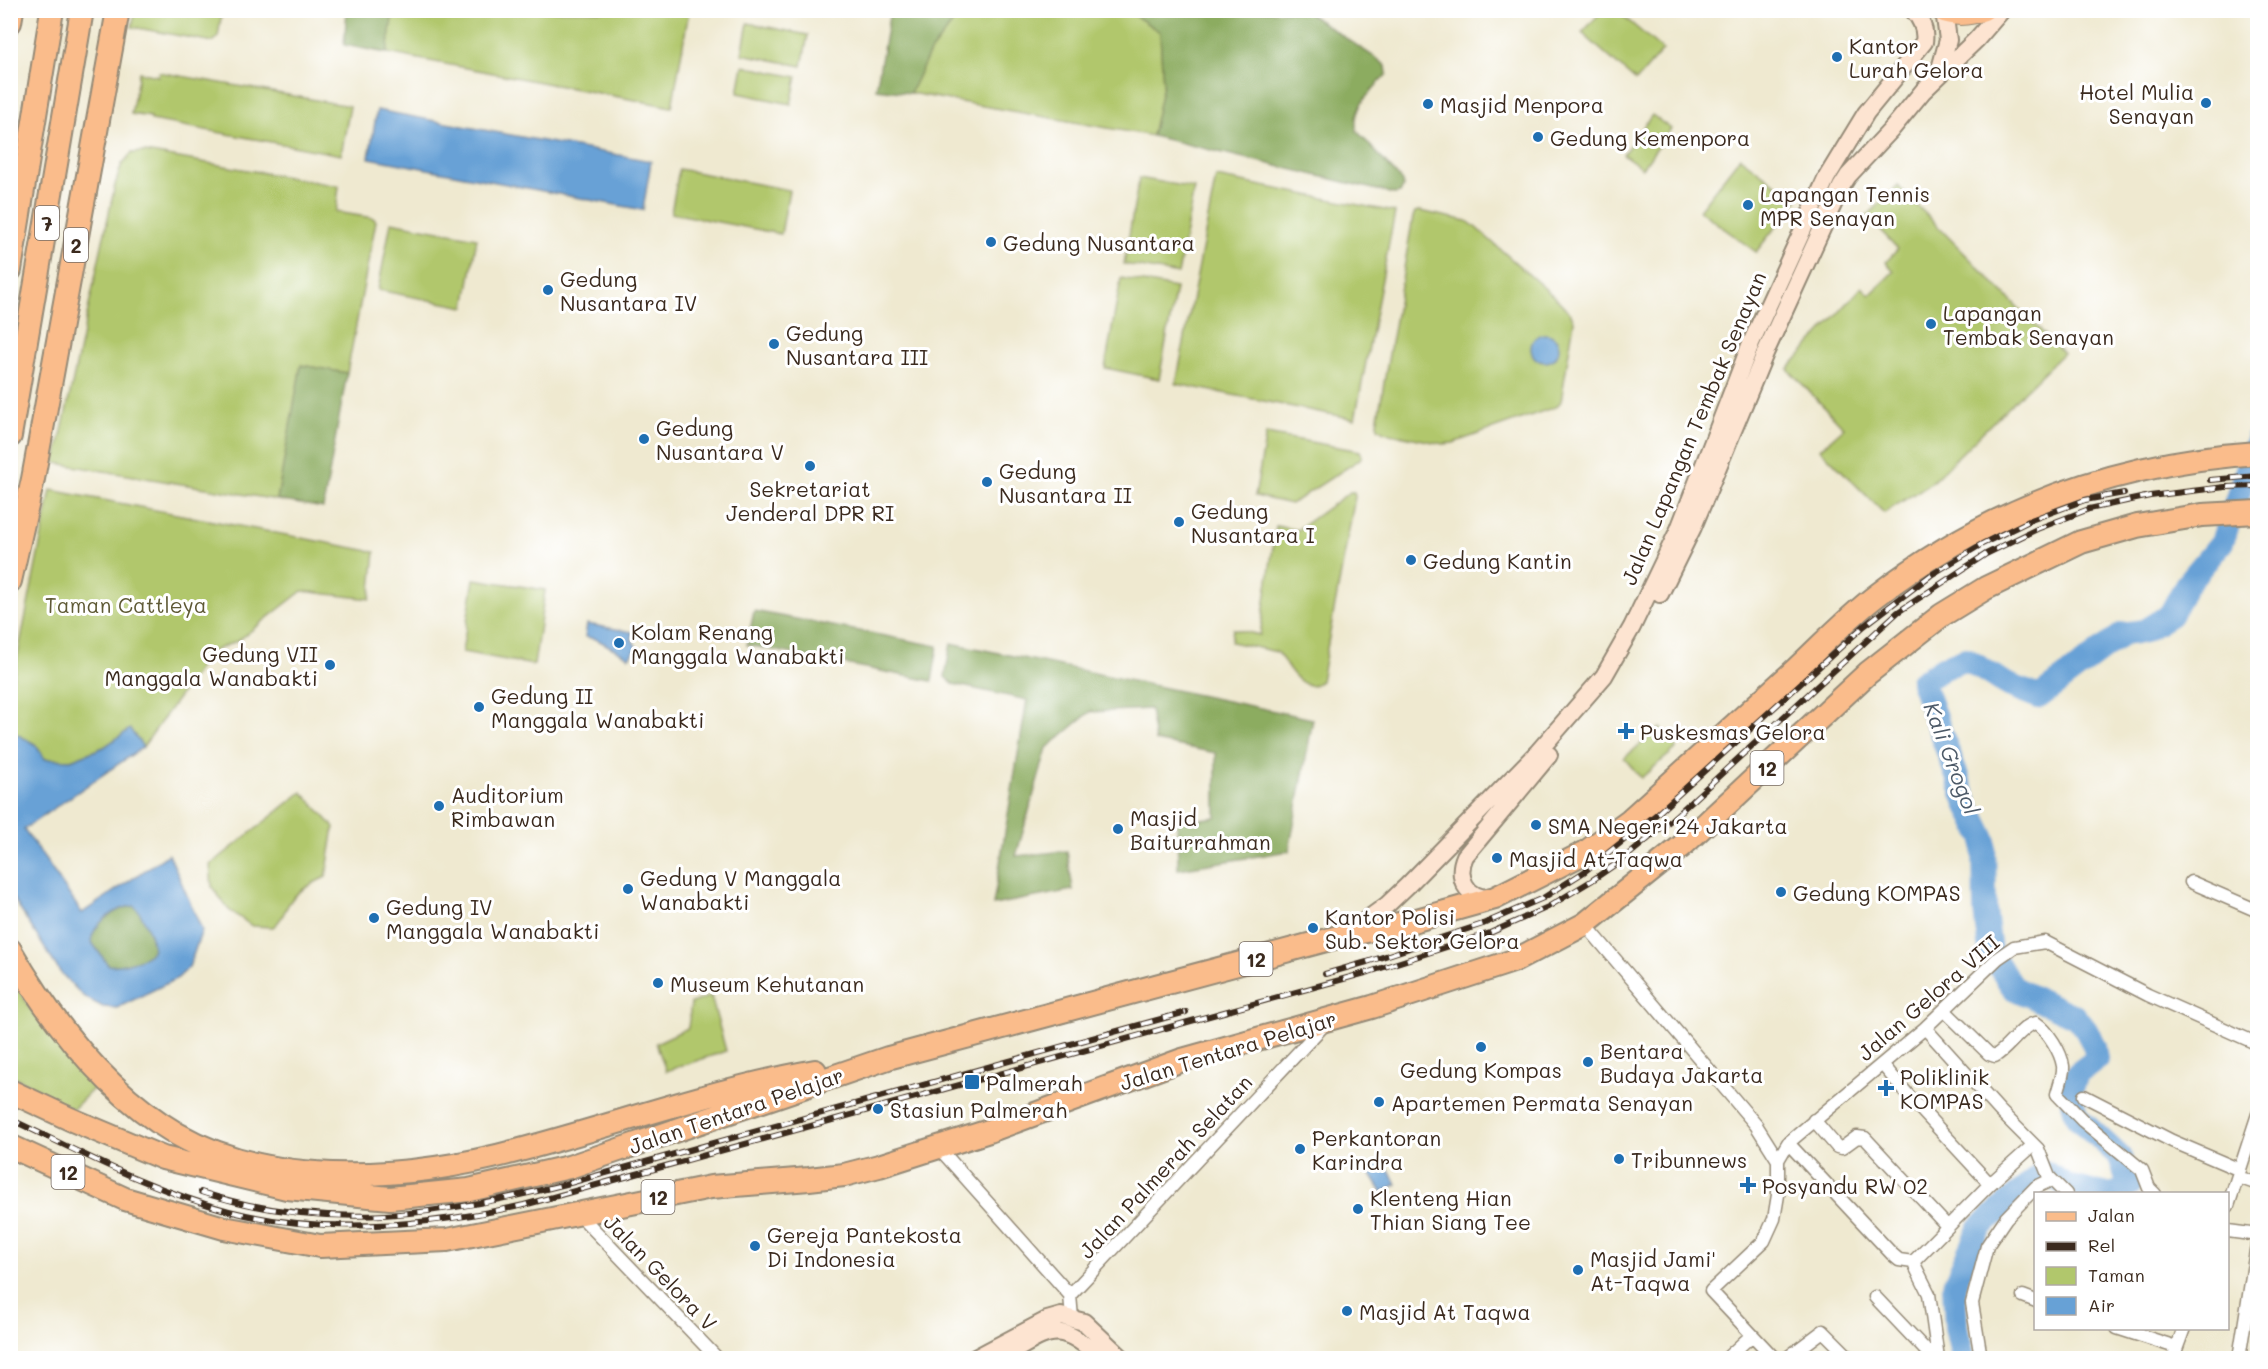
<svg xmlns="http://www.w3.org/2000/svg" width="2268" height="1369" font-family="Mali,sans-serif">
  <style>
    .green { fill: #b1c76c; stroke: #767845; stroke-width: 1.5 }
    .forest { fill: #8cac60; stroke: #646b3f; stroke-width: 1.5 }
    .water { fill: #67a1d6; stroke: #51667a; stroke-width: 1.5; fill-rule: evenodd }
    .lines { fill: none; stroke-linecap: round; stroke-linejoin: round }
    .river { stroke: #67a1d6; stroke-width: 24 }
    .street-casing { stroke: #958a77; stroke-width: 15 }
    .secondary-casing { stroke: #958a77; stroke-width: 20 }
    .primary-casing { stroke: #958a77; stroke-width: 22 }
    .highway-casing { stroke: #958a77; stroke-width: 26 }
    .street { stroke: #fff; stroke-width: 12 }
    .secondary { stroke: #fde4d1; stroke-width: 16 }
    .primary { stroke: #fabc8b; stroke-width: 20 }
    .highway { stroke: #fabc8b; stroke-width: 22 }
    .rail-casing { stroke: #3b2a1e; stroke-width: 6 }
    .rail { stroke: #fff; stroke-width: 4; stroke-dasharray: 11; stroke-linecap: butt }
    .poi-dot { fill: #1f6fb2; stroke: #fff; stroke-width: 2 }
    .labels { text-anchor: middle; dominant-baseline: central; stroke-width: 6; stroke-linejoin: round; paint-order: stroke }
    .shield { fill: #fff; stroke: #766a62; stroke-width: 1.5 }
    .shield-label { font-size: 20px; font-weight: bold; fill: #3b2a1e }
    .poi-label { font-size: 21px; fill: #3b2a1e; stroke: #fff; text-anchor: start }
    .street-label { font-size: 21px; fill: #3b2a1e; stroke: #fff }
    .park-label { font-size: 21px; fill: #5e5935; stroke: #fff }
    .water-label { font-size: 22px; font-style: italic; fill: #4d5a68; stroke: #fff }
  </style>
  <rect width="100%" height="100%" fill="#fff"/>
  <filter id="ink" filterUnits="userSpaceOnUse"><feTurbulence type="fractalNoise" baseFrequency=".0167" numOctaves="2"/><feDisplacementMap in="SourceGraphic" scale="12" xChannelSelector="R" yChannelSelector="G"/><feConvolveMatrix kernelMatrix="1 2 1 2 8 2 1 2 1" color-interpolation-filters="sRGB"/></filter>
  <filter id="wash" filterUnits="userSpaceOnUse"><feTurbulence type="fractalNoise" baseFrequency=".008" numOctaves="4" result="noise"/><feDisplacementMap in="SourceGraphic" scale="24" xChannelSelector="R" yChannelSelector="G"/><feGaussianBlur stdDeviation="1.35" result="paint"/><feColorMatrix in="noise" values="0 0 0 0 0 0 0 0 0 0 0 0 0 0 0 0 0 1.4 0 .05"/><feComposite in="paint" operator="in"/></filter>
  <g filter="url(#wash)">
    <rect width="100%" height="100%" fill="#efe9d0"/>
    <path class="green" d="M135 11V10L222 11 218 37 213 42 132 27Z
      M393 11H689L672 107 387 53Z
      M962 11H1128L1160 31 1163 85 1152 136 910 93 930 52Z
      M1602 11H1617L1663 50 1636 81 1582 33Z
      M748 23 808 35 802 66 742 54Z
      M743 66 797 77 791 104 738 93Z
      M139 72 158 76 159 72 350 106 341 155 151 120V117L131 114Z
      M1652 115 1671 129 1642 168 1623 154Z
      M145 152 339 186 336 212 373 218 376 221 347 373 301 365 277 500 55 463 115 185 122 164 132 153Z
      M1740 157 1797 200 1756 252 1699 210Z
      M679 169 789 190 781 234 671 213Z
      M1216 177 1395 212 1355 419 1176 384Z
      M1139 178 1194 188 1178 274 1124 264Z
      M1898 186 2063 353 1931 483 1884 513 1820 449 1844 428 1788 369 1862 287 1870 295 1894 271 1886 262 1898 249 1867 216Z
      M1420 211 1467 221 1474 226 1559 301 1571 314 1574 321 1561 401 1558 406 1453 443 1443 444 1384 432 1378 428 1377 423 1413 217 1415 212Z
      M391 222 477 238 465 307 378 290Z
      M1121 278 1176 288 1159 379 1105 368Z
      M1266 434 1360 451 1362 456 1359 460 1291 504 1255 496Z
      M51 490 375 552 370 599 302 591 239 640 211 652 143 747 130 729 104 747 71 760 45 759 35 744 11 731V689Z
      M1350 492H1354L1355 497 1321 681 1313 686C1295 684 1288 665 1277 652L1231 642 1233 629 1260 635 1276 526 1297 530Z
      M474 579 545 590 534 665 462 652Z
      M1660 728 1677 748 1641 778 1624 758Z
      M302 792 334 827 326 877C315 882 300 889 292 899 283 910 285 918 273 927L252 926 229 910 212 887 210 865Z
      M10 973 30 1009 59 1046 99 1083 73 1109 11 1075Z
      M711 996 726 1051 666 1071 656 1043 688 1028 691 1003Z"/>
    <path class="forest" d="M347 11H393L387 53 344 45Z
      M890 11H962L930 52 910 93 876 89Z
      M1128 11H1305L1379 60 1386 66 1387 74C1373 90 1350 108 1357 131L1402 181 1403 187 1400 193 1394 194 1152 136 1163 85 1160 32Z
      M301 365 347 373 323 508 277 500Z
      M754 611 938 646 932 681 747 645Z
      M951 643 1313 719 1289 851 1178 869 1177 822 1216 817V753L1155 741 1150 709 1090 712 1047 748 1016 856 1067 851 1073 890 993 905 1027 700 953 684 945 677Z
      M135 906C141 912 143 919 147 927 156 949 157 955 132 962 124 964 117 967 108 965L91 941C93 923 117 907 135 906Z"/>
    <path class="water" d="M377 110 651 161 643 210 369 158Z
      M1531 348a14 14 0 1 1 28 0a14 14 0 1 1-28 0Z
      M587 624 633 632 632 639 637 648 629 657 596 639 585 637Z
      M130 729 143 747 24 829 82 913 169 854 202 930 189 967 178 978 117 1008 103 1007 84 997 60 972 11 895V731L35 744 45 759 71 760 104 747ZM134 906C141 912 143 919 147 927 156 949 157 955 132 962 124 964 117 967 108 965L91 941C93 923 117 907 134 906Z
      M1383 1161 1397 1184 1382 1192 1368 1170Z"/>
    <g class="lines">
      <path class="river" d="M2116 1194 2129 1186 2120 1157 2077 1117 2070 1093 2077 1074 2097 1059 2095 1047 2086 1030 2076 1017 2013 988 1990 952 1985 910 1984 839 1968 806 1922 682 1943 668 1966 659 2006 684 2039 697 2123 634 2144 631 2170 615 2186 585 2222 542 2258 438
        M1963 1358 1956 1327 1954 1285 1980 1227 2044 1172 2070 1187 2104 1194"/>
    </g>
  </g>
  <g filter="url(#ink)">
    <g class="lines">
      <defs>
        <path id="street" d="M2191 882 2258 911
          M1585 924 1756 1125 1778 1160V1195L1774 1219 1764 1241 1711 1291 1774 1358
          M1944 1010 1989 1054 1995 1056C2008 1049 2023 1024 2036 1023 2048 1031 2061 1052 2063 1066 2064 1074 2059 1086 2057 1094L2083 1121 2142 1170 2149 1188 2155 1194
          M1882 1064 1914 1102 1990 1184
          M2084 1096 2172 1141 2240 1170
          M1814 1120 1837 1147 1842 1148 1857 1137 1865 1138 1947 1226
          M1788 1143 1892 1254 1899 1260 1913 1262 1929 1294 1938 1358
          M2032 1143 2038 1149 2049 1177 2066 1194
          M939 1148 1070 1295
          M1778 1160 1788 1143 1925 1028 1998 958 2014 947 2045 942 2148 995 2258 1044
          M2238 1177 2258 1184
          M2228 1206 2258 1114
          M577 1212 717 1358
          M2228 1231 2258 1235
          M1913 1262 1990 1184 2030 1148 2032 1143 2000 1111 1925 1028
          M2023 1296 2036 1301
          M1875 1297 1933 1358
          M1072 1318 1070 1295 1324 1025
          M2117 1328 2176 1347
          M1727 1358 1752 1335
          M1787 1358 1823 1331 1850 1358
          M1981 1358 1972 1303 1987 1246 2006 1218 2036 1187 2051 1180
          M2173 1358 2184 1328
          M2242 1358 2240 1352 2258 1238"/>
        <path id="secondary" d="M1938 76 1948 40 1944 10
          M1660 594 1693 527 1766 351 1841 187 1848 176 1891 130 1923 91 1977 39 2002 10
          M1491 898C1465 899 1456 876 1465 856L1549 755
          M1350 932 1387 905 1407 886 1537 753 1604 676 1632 627 1679 529 1751 343 1827 177 1866 113 1924 42C1926 30 1921 19 1913 10
          M975 1358 1047 1320 1061 1316 1084 1322 1122 1358
          M1001 1358C1048 1333 1056 1316 1100 1358"/>
        <path id="primary" d="M1939 10C1954 17 1969 16 1984 10"/>
        <path id="highway" d="M10 22 12 10
          M10 270 52 10
          M10 436 82 10
          M10 581 33 479 118 10
          M10 950C51 1021 106 1092 177 1134 276 1191 414 1179 520 1150 618 1124 715 1089 815 1071
          M10 1091 70 1119 163 1158 287 1188 390 1198 469 1190 569 1167 888 1058 1334 938 1413 921 1495 898 1586 852 1630 820C1684 771 1738 722 1792 673 1819 648 1846 619 1876 596 1989 509 2115 462 2258 453
          M10 1146 125 1199 224 1228 320 1246 447 1240 711 1187 809 1179 844 1175 879 1166 989 1131 1182 1060 1372 1007 1516 960 1585 924 1682 846 1868 673 1942 615 1986 588 2081 542 2137 526 2202 515 2258 512"/>
      </defs>
      <use href="#street" class="street-casing"/>
      <use href="#secondary" class="secondary-casing"/>
      <use href="#primary" class="primary-casing"/>
      <use href="#highway" class="highway-casing"/>
      <use href="#street" class="street"/>
      <use href="#secondary" class="secondary"/>
      <use href="#primary" class="primary"/>
      <use href="#highway" class="highway"/>
      <defs>
        <path id="rail" d="M2210 480 2258 476
          M1325 974 1367 962 1483 924 1543 898 1584 872 1658 813 1864 626 1931 575 1982 544 2031 520 2085 500 2124 493
          M10 1119C82 1153 153 1191 229 1211 325 1236 428 1226 524 1205L1369 972 1490 933 1548 907 1591 881 1626 857 1671 820 1898 612 1986 554 2037 529 2089 509 2150 496 2225 487 2258 486
          M201 1192C328 1233 444 1215 570 1183L1186 1012"/>
      </defs>
      <use href="#rail" class="rail-casing"/>
      <use href="#rail" class="rail"/>
    </g>
  </g>
  <g class="poi-dot">
    <circle cx="1837" cy="57" r="6"/>
    <circle cx="2206" cy="103" r="6"/>
    <circle cx="1428" cy="104" r="6"/>
    <circle cx="1538" cy="137" r="6"/>
    <circle cx="1748" cy="205" r="6"/>
    <circle cx="991" cy="242" r="6"/>
    <circle cx="548" cy="290" r="6"/>
    <circle cx="1931" cy="324" r="6"/>
    <circle cx="774" cy="344" r="6"/>
    <circle cx="644" cy="439" r="6"/>
    <circle cx="810" cy="466" r="6"/>
    <circle cx="987" cy="482" r="6"/>
    <circle cx="1179" cy="522" r="6"/>
    <circle cx="1411" cy="560" r="6"/>
    <circle cx="619" cy="643" r="6"/>
    <circle cx="330" cy="665" r="6"/>
    <circle cx="479" cy="707" r="6"/>
    <path d="M1623 722h6v6h6v6h-6v6h-6v-6h-6v-6h6z"/>
    <circle cx="439" cy="806" r="6"/>
    <circle cx="1536" cy="825" r="6"/>
    <circle cx="1118" cy="829" r="6"/>
    <circle cx="1497" cy="858" r="6"/>
    <circle cx="628" cy="889" r="6"/>
    <circle cx="1781" cy="892" r="6"/>
    <circle cx="374" cy="918" r="6"/>
    <circle cx="1313" cy="928" r="6"/>
    <circle cx="658" cy="983" r="6"/>
    <circle cx="1481" cy="1047" r="6"/>
    <circle cx="1588" cy="1062" r="6"/>
    <rect x="964" y="1074" width="16" height="16" rx="3"/>
    <path d="M1883 1079h6v6h6v6h-6v6h-6v-6h-6v-6h6z"/>
    <circle cx="1379" cy="1102" r="6"/>
    <circle cx="878" cy="1109" r="6"/>
    <circle cx="1300" cy="1149" r="6"/>
    <circle cx="1619" cy="1159" r="6"/>
    <path d="M1745 1176h6v6h6v6h-6v6h-6v-6h-6v-6h6z"/>
    <circle cx="1358" cy="1209" r="6"/>
    <circle cx="755" cy="1246" r="6"/>
    <circle cx="1578" cy="1270" r="6"/>
    <circle cx="1347" cy="1311" r="6"/>
  </g>
  <g class="labels">
    <g class="shield">
      <rect x="35" y="206" width="24" height="34" rx="4.5"/>
      <rect x="64" y="228" width="24" height="34" rx="4.5"/>
      <rect x="1750.5" y="751" width="33" height="34" rx="4.5"/>
      <rect x="1239.5" y="942" width="33" height="34" rx="4.5"/>
      <rect x="51.5" y="1155" width="33" height="34" rx="4.5"/>
      <rect x="641.5" y="1180" width="33" height="34" rx="4.5"/>
    </g>
    <g class="shield-label">
      <text x="47" y="223">7</text>
      <text x="76" y="245">2</text>
      <text x="1767" y="768">12</text>
      <text x="1256" y="959">12</text>
      <text x="68" y="1172">12</text>
      <text x="658" y="1197">12</text>
    </g>
    <g class="poi-label">
      <text x="1849" y="45">Kantor<tspan x="1849" dy="24">Lurah Gelora</tspan></text>
      <text x="2194" y="91" text-anchor="end">Hotel Mulia<tspan x="2194" dy="24">Senayan</tspan></text>
      <text x="1440" y="104">Masjid Menpora</text>
      <text x="1550" y="137">Gedung Kemenpora</text>
      <text x="1760" y="193">Lapangan Tennis<tspan x="1760" dy="24">MPR Senayan</tspan></text>
      <text x="1003" y="242">Gedung Nusantara</text>
      <text x="560" y="278">Gedung<tspan x="560" dy="24">Nusantara IV</tspan></text>
      <text x="1943" y="312">Lapangan<tspan x="1943" dy="24">Tembak Senayan</tspan></text>
      <text x="786" y="332">Gedung<tspan x="786" dy="24">Nusantara III</tspan></text>
      <text x="656" y="427">Gedung<tspan x="656" dy="24">Nusantara V</tspan></text>
      <text x="999" y="470">Gedung<tspan x="999" dy="24">Nusantara II</tspan></text>
      <text x="810" y="488" text-anchor="middle">Sekretariat<tspan x="810" dy="24">Jenderal DPR RI</tspan></text>
      <text x="1191" y="510">Gedung<tspan x="1191" dy="24">Nusantara I</tspan></text>
      <text x="1423" y="560">Gedung Kantin</text>
      <text x="631" y="631">Kolam Renang<tspan x="631" dy="24">Manggala Wanabakti</tspan></text>
      <text x="318" y="653" text-anchor="end">Gedung VII<tspan x="318" dy="24">Manggala Wanabakti</tspan></text>
      <text x="491" y="695">Gedung II<tspan x="491" dy="24">Manggala Wanabakti</tspan></text>
      <text x="1640" y="731">Puskesmas Gelora</text>
      <text x="451" y="794">Auditorium<tspan x="451" dy="24">Rimbawan</tspan></text>
      <text x="1130" y="817">Masjid<tspan x="1130" dy="24">Baiturrahman</tspan></text>
      <text x="1548" y="825">SMA Negeri 24 Jakarta</text>
      <text x="1509" y="858">Masjid At-Taqwa</text>
      <text x="640" y="877">Gedung V Manggala<tspan x="640" dy="24">Wanabakti</tspan></text>
      <text x="1793" y="892">Gedung KOMPAS</text>
      <text x="386" y="906">Gedung IV<tspan x="386" dy="24">Manggala Wanabakti</tspan></text>
      <text x="1325" y="916">Kantor Polisi<tspan x="1325" dy="24">Sub. Sektor Gelora</tspan></text>
      <text x="670" y="983">Museum Kehutanan</text>
      <text x="1600" y="1050">Bentara<tspan x="1600" dy="24">Budaya Jakarta</tspan></text>
      <text x="1481" y="1069" text-anchor="middle">Gedung Kompas</text>
      <text x="1900" y="1076">Poliklinik<tspan x="1900" dy="24">KOMPAS</tspan></text>
      <text x="986" y="1082">Palmerah</text>
      <text x="1391" y="1102">Apartemen Permata Senayan</text>
      <text x="890" y="1109">Stasiun Palmerah</text>
      <text x="1312" y="1137">Perkantoran<tspan x="1312" dy="24">Karindra</tspan></text>
      <text x="1631" y="1159">Tribunnews</text>
      <text x="1762" y="1185">Posyandu RW 02</text>
      <text x="1370" y="1197">Klenteng Hian<tspan x="1370" dy="24">Thian Siang Tee</tspan></text>
      <text x="767" y="1234">Gereja Pantekosta<tspan x="767" dy="24">Di Indonesia</tspan></text>
      <text x="1590" y="1258">Masjid Jami'<tspan x="1590" dy="24">At-Taqwa</tspan></text>
      <text x="1359" y="1311">Masjid At Taqwa</text>
    </g>
    <g class="street-label">
      <text transform="translate(1693 428) rotate(-67)">Jalan Lapangan Tembak Senayan</text>
      <text transform="translate(1928 997) rotate(-41)">Jalan Gelora VIII</text>
      <text transform="translate(1228 1050) rotate(-17)">Jalan Tentara Pelajar</text>
      <text transform="translate(736 1110) rotate(-19)">Jalan Tentara Pelajar</text>
      <text transform="translate(1165 1166) rotate(-47)">Jalan Palmerah Selatan</text>
      <text transform="translate(661 1272) rotate(46)">Jalan Gelora V</text>
    </g>
    <g class="park-label">
      <text x="126" y="604">Taman Cattleya</text>
    </g>
    <g class="water-label">
      <text transform="translate(1952 758) rotate(69)">Kali Grogol</text>
    </g>
  </g>
  <rect width="2268" height="1369" fill="none" stroke="#fff" stroke-width="36"/>
  <rect x="2034" y="1192" width="195" height="138" fill="#ffffff" stroke="#b1aaa5" stroke-width="1.5"/>
  <rect x="2046" y="1212" width="30" height="9" fill="#fabc8b" stroke="#b1aaa5" stroke-width="1.5"/>
  <text x="2088" y="1222" font-size="18" fill="#3b2a1e">Jalan</text>
  <rect x="2046" y="1242" width="30" height="9" fill="#3b2a1e" stroke="#b1aaa5" stroke-width="1.5"/>
  <text x="2088" y="1252" font-size="18" fill="#3b2a1e">Rel</text>
  <rect x="2046" y="1267" width="30" height="18" fill="#b1c76c" stroke="#b1aaa5" stroke-width="1.5"/>
  <text x="2088" y="1282" font-size="18" fill="#3b2a1e">Taman</text>
  <rect x="2046" y="1297" width="30" height="18" fill="#67a1d6" stroke="#b1aaa5" stroke-width="1.5"/>
  <text x="2088" y="1312" font-size="18" fill="#3b2a1e">Air</text>
</svg>
